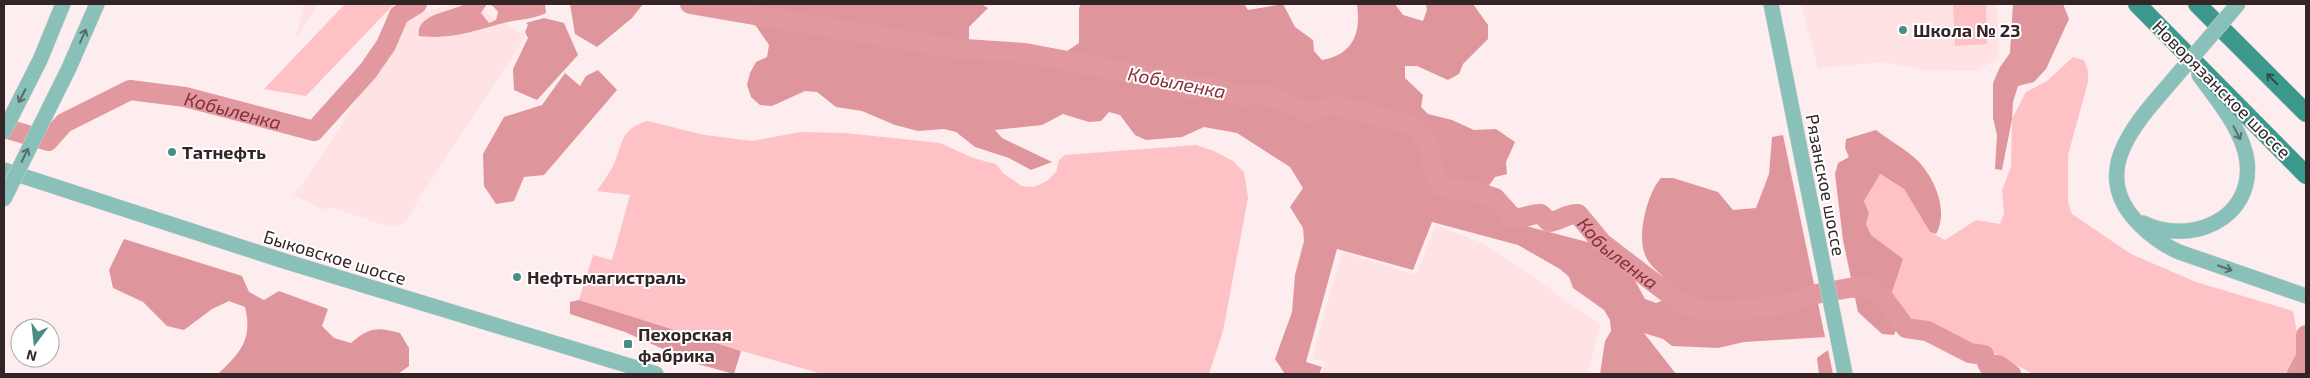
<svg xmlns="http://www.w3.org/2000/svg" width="2310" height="378" font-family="'Exo 2',sans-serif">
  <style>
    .built { fill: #ffe2e4 }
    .green { fill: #fec2c6 }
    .forest { fill: #de959c }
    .water { fill: #e1999f }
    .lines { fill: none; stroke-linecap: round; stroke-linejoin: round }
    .river { stroke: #e1999f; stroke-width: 20 }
    .major-casing { stroke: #d2cfcf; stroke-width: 16 }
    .highway-casing { stroke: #d2cfcf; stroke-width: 19 }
    .major { stroke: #89c1ba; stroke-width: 15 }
    .highway { stroke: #3b988c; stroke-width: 18 }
    .major-bridge-casing { stroke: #d2cfcf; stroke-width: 16; stroke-linecap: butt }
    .major-bridge { stroke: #89c1ba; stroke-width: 15 }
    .oneway { stroke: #5a6b69 }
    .oneway2 { stroke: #364d4a }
    .poi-dot { fill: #498e84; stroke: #fff; stroke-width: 2 }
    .labels { text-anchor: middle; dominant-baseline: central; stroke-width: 4; stroke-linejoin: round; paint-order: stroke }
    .poi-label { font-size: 18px; font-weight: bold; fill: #332526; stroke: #fff; text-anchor: start }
    .street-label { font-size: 18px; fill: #332526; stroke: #fff }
    .water-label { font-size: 19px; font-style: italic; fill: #852f3e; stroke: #fff }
  </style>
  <rect width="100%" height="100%" fill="#fdedee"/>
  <path class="built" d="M304 4H319L295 40Z
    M455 4H468L526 35 403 224 390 227 333 208 322 209 293 195 308 177 410 16Z
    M1801 4H1997L1999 57 1977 71 1924 70 1885 62 1818 68Z
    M1436 225 1486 245 1600 324 1588 374H1322L1325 362 1312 358 1342 252 1416 275Z"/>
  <path class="green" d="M345 4H394L306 96 264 89Z
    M1953 4H1986L1987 44 1955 46Z
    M2073 57 2084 60 2088 71V82L2068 155V202L2072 214 2131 254 2196 282 2293 311 2299 344 2292 374H2033L1979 345 1928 328 1903 313 1892 292 1902 259 1871 235 1866 224 1869 213 1864 201 1879 174 1904 189 1930 232 1945 240 1976 220 2000 224 2004 213 2002 190 2011 167 2012 119 2026 92 2047 81Z
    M647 121 705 135 752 141 800 132 845 133 940 143 973 158 996 164 1004 174 1022 186 1034 187 1047 181 1056 172 1059 160 1065 155 1196 145 1214 151 1233 161 1244 172 1248 198 1223 331 1209 374H822L697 338 579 300 593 255 612 260 630 195 597 191C602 184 607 176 612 168 624 145 617 131 647 121Z"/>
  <path class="forest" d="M570 4H643L632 18 597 47 575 34Z
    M717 4H981L988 8 969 27V39L982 57 1051 62 1079 43V8L1081 4H1244L1248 10 1283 4 1295 27 1313 40 1314 51 1322 60C1354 55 1361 32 1357 4H1395L1403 15 1423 21 1427 10 1426 4H1473L1488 25V39L1463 64 1459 74 1448 80 1417 66H1405V78L1423 95 1421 107 1428 114 1452 120 1474 130 1496 129 1515 142 1506 162 1507 174 1495 177 1481 197 1507 221 1599 245 1633 277 1645 299 1656 303 1667 299C1669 272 1658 277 1647 259 1635 240 1647 193 1661 178H1673L1718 192 1733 210 1756 208 1769 174 1772 137 1783 135 1825 337 1744 342 1718 348 1672 346 1663 339 1644 333 1676 374H1600L1605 341 1611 331 1610 320 1604 310 1573 288 1569 277 1560 269 1518 245 1432 222 1413 270 1337 249 1306 362 1322 367 1319 374H1285L1275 359 1292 312 1295 275 1304 241 1303 228 1290 207 1303 188 1290 167 1237 133 1204 127 1182 137 1146 140 1135 135 1120 115 1109 112 1101 121 1089 122 1063 114 1042 125 995 130 1002 138 1052 162 1031 170 1009 158 975 147 956 132 944 129 918 131 895 125 862 111 836 107 817 92 805 91 772 106 760 105 751 97 747 85 750 73 756 62 767 57 769 45 756 26Z
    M2013 4H2063L2069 19 2046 69 2034 82 2018 86 2013 102 2012 119 2002 170 1995 169 1997 135 1993 118V83L2000 67 2010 53Z
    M544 18 564 23 578 55 537 100 514 90 513 69 528 38 525 32 528 25 526 23Z
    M598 70 617 90 544 175 524 177 514 201 496 204 484 186 483 154 504 117 542 105 565 73 580 86 586 76Z
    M1876 130C1889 140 1905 149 1917 160 1935 178 1949 211 1936 234L1930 232 1904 189 1880 174 1864 201 1869 213 1866 224 1871 235 1903 259 1892 292 1903 313 1894 335 1882 334 1858 312 1843 240 1835 174 1838 163 1849 157 1845 148 1846 139Z
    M124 239 242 276 249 292 264 300 279 291 328 309 322 326 334 338 351 343C370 327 376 327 400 333L409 348V366L398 374H218C240 353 253 340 245 307L229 301 212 309 184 330 167 326 143 302 113 288 109 270Z
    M579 300 741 351 734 374 694 363 625 332 570 314V302Z
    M1828 350 1833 374H1819L1817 358Z"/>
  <path class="water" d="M465 4H487L481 13 489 23 496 20 498 12 493 6 487 4H545L546 13C534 19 521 19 508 22 474 30 455 40 419 36 415 14 451 12 465 4Z"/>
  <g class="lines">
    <g class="river">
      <path id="s1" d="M690 4 950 48 1025 53 1175 81 1188 88H1217L1240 96 1267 95 1308 112 1336 105 1413 126 1430 145 1433 170 1442 188 1471 190 1495 198 1513 218C1526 219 1531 213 1541 214L1549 222C1561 221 1567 213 1578 214L1602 243 1682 304 1712 312 1778 306 1816 294 1849 288 1866 287 1885 300 1906 328 1927 331 1970 353 1984 355 1988 365H1998L2011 374"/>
      <path id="s2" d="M4 128 48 141 64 123 130 90 185 97 314 131 368 71 386 45 399 15 417 4"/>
      <path d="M2306 335V354"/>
      <path d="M2297 374 2306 357"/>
    </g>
    <defs>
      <path id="major" d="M1771 4 1845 374
        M69 68 97 4
        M2153 103C2121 141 2097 182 2139 224 2151 236 2163 245 2179 252L2306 296
        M4 131 40 60 63 4
        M4 170 281 260 656 374
        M2143 223C2189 246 2254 220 2247 161 2243 130 2217 100 2199 75"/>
      <path id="highway" d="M2137 4 2306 175
        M2197 4 2306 113"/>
    </defs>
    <use href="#major" class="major-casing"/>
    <use href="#highway" class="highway-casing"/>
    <use href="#major" class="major"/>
    <use href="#highway" class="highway"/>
    <defs>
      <path id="major-bridge" d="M2153 103 2238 4
        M4 199 69 68"/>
    </defs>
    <use href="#major-bridge" class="major-bridge-casing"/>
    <use href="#major-bridge" class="major-bridge"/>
  </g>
  <defs><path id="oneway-shaft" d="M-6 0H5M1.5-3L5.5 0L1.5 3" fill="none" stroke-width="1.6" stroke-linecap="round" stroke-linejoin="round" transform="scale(1.25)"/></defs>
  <g class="oneway">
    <use href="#oneway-shaft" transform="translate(83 36) rotate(-66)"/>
    <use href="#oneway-shaft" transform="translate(22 96) rotate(117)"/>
    <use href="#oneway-shaft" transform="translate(2237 133) rotate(62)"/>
    <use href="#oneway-shaft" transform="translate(25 155) rotate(-64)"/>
    <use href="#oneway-shaft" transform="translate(2225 268) rotate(19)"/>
  </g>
  <use class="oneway2" href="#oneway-shaft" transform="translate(2272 79) rotate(-135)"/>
  <g class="poi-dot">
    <circle cx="1903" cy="30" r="5"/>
    <circle cx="172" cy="152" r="5"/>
    <circle cx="517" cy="277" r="5"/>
    <rect x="623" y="339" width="10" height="10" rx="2.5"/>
  </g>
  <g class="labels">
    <g class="poi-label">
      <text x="1913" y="30">Школа № 23</text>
      <text x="182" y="152">Татнефть</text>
      <text x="527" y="277">Нефтьмагистраль</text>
      <text x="638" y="334">Пехорская<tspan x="638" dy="21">фабрика</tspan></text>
    </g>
    <g class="street-label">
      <text transform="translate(2222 89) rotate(45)">Новорязанское шоссе</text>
      <text transform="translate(1826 185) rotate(79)">Рязанское шоссе</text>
      <text transform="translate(335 257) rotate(17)">Быковское шоссе</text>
    </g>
    <g class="water-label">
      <text transform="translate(1177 82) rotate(11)">Кобыленка</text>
      <text stroke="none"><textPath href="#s2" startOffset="249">Кобыленка</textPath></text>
      <text stroke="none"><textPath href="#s1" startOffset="1018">Кобыленка</textPath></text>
    </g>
  </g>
  <rect width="2310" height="378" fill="none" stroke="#332526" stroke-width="10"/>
  <g transform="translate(35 343) rotate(195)"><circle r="24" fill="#ffffff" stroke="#ada8a8"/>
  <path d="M0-4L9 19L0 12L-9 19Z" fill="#498e84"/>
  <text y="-8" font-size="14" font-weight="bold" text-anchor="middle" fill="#332526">N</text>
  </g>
</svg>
